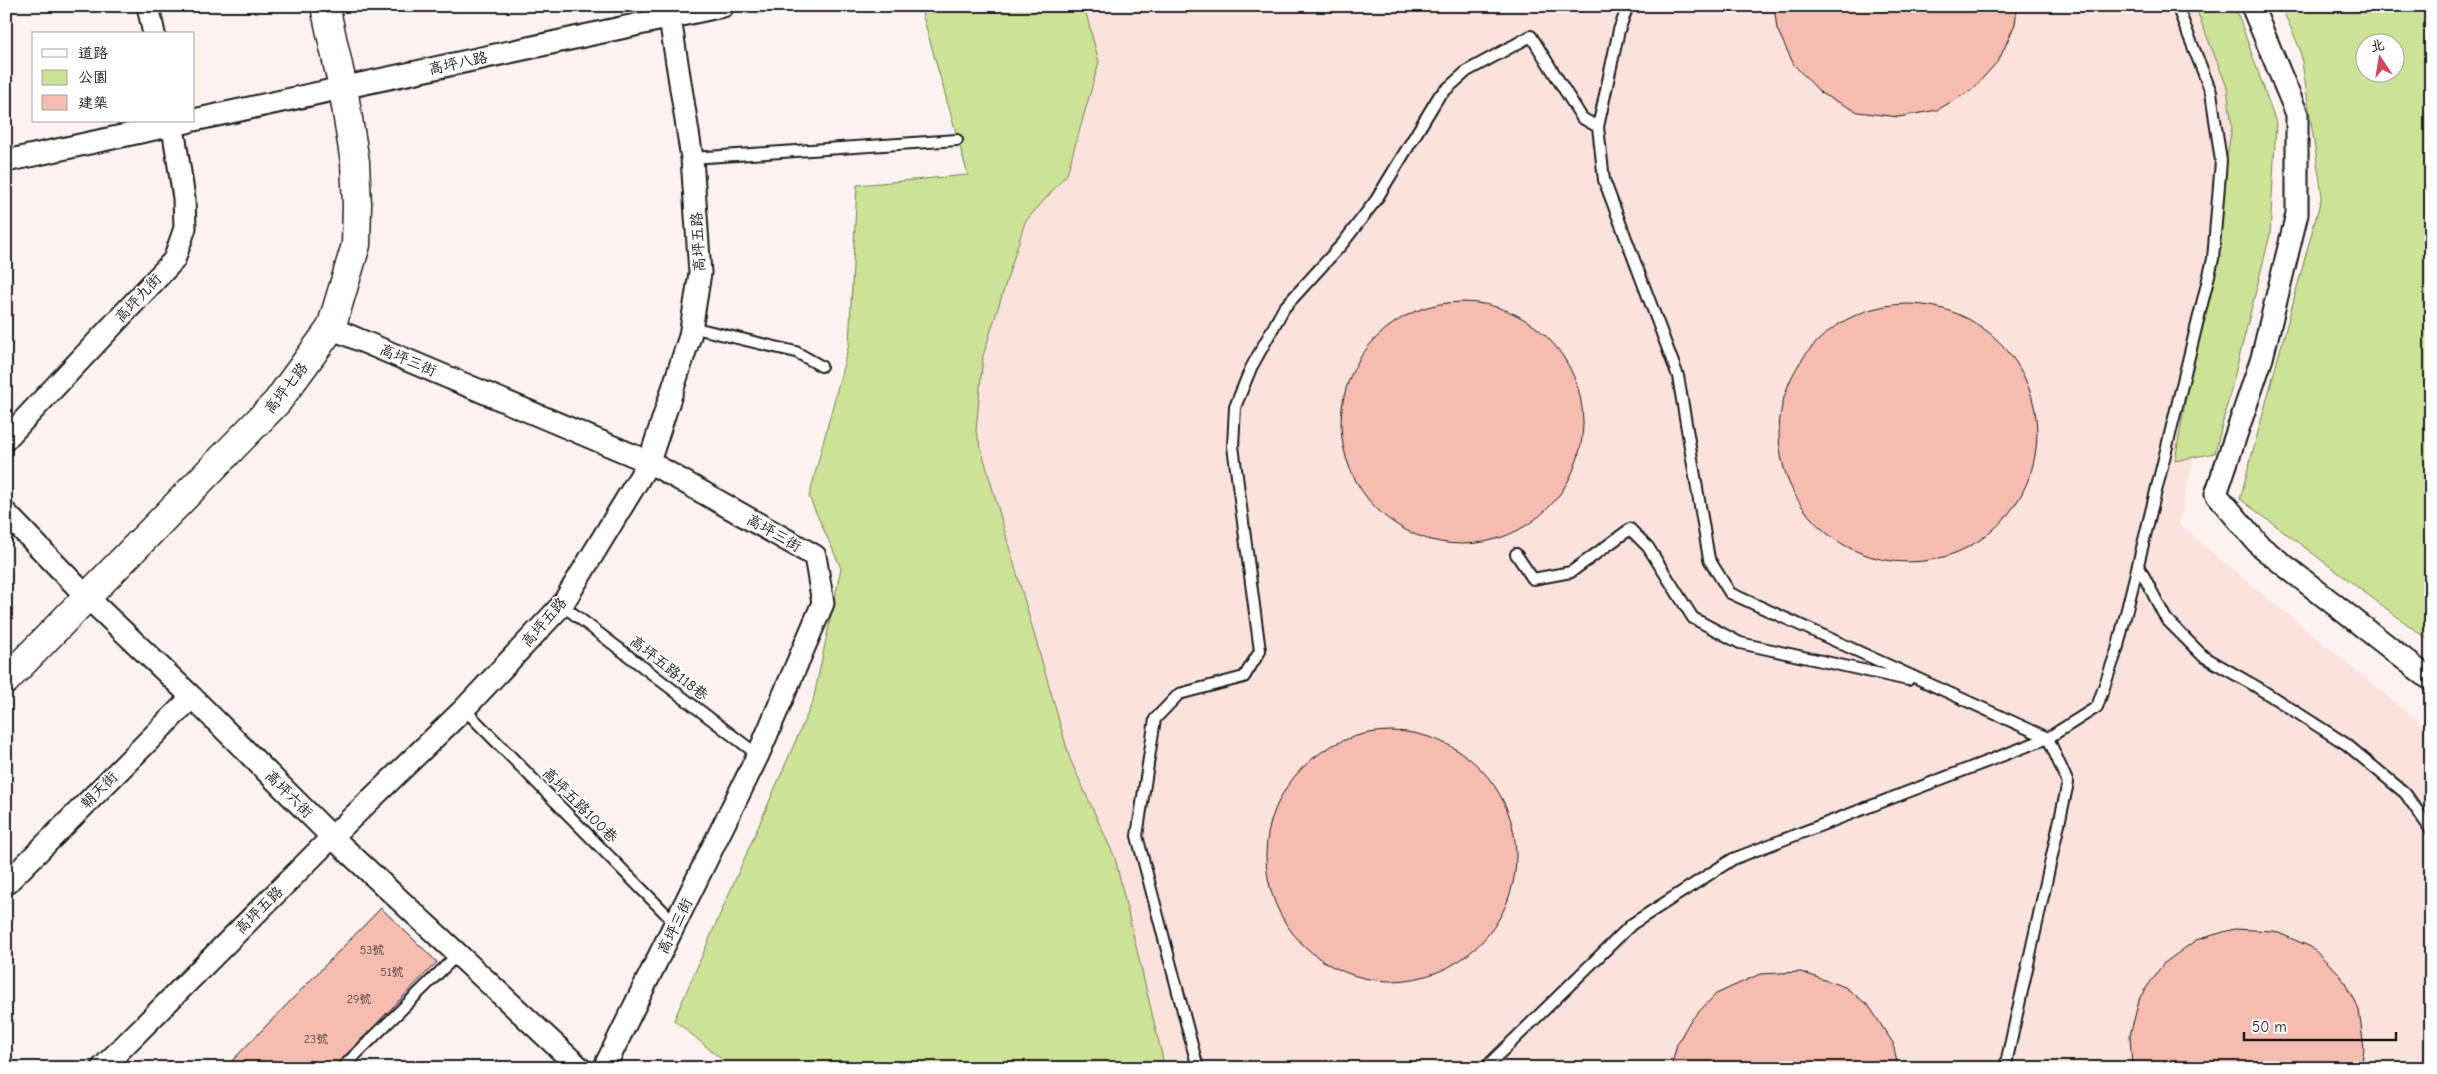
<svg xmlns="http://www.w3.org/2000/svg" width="2437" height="1074" font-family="'Comic Neue','LXGW WenKai TC',sans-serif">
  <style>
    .built { fill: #fbe2dc }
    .green { fill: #cce297; stroke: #747f5a; fill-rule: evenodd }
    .building { fill: #f6bcaf; stroke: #1c1c1c }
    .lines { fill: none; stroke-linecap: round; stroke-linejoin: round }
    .lane-casing { stroke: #1c1c1c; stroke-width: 14 }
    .street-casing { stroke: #1c1c1c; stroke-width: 25 }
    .secondary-casing { stroke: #1c1c1c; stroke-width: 31 }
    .lane { stroke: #fff; stroke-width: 10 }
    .street { stroke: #fff; stroke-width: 21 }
    .secondary { stroke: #fff; stroke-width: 28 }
    .labels { text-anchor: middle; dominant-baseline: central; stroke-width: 4; stroke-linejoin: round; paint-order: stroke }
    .number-label { font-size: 12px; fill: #524441 }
    .street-label { font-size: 15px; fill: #1c1c1c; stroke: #fff }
  </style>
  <rect width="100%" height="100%" fill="#fdf2ef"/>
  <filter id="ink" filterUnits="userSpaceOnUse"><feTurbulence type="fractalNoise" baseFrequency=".02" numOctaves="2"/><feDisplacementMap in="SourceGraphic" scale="10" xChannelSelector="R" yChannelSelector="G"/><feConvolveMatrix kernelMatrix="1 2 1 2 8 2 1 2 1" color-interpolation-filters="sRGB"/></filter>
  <g filter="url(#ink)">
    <path class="built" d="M965 6H2218L2263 133 2179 525 2431 732V1068H1071L937 397 987 199Z"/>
    <path class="green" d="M920 6H1084L1099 62 1067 174 1025 222 983 356 976 431 1070 759 1115 858 1165 1068H738L731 1067 674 1020 813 701 841 568 809 497 849 344 857 185 968 175Z
      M2195 6H2235L2276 123 2270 235 2215 453 2175 461 2232 127 2227 87Z
      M2281 6H2431V642L2240 499 2322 195 2300 49ZM2364 42H2394V72H2364Z"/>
    <path class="building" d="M1774 6H2017L2015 24 1999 60 1972 90 1937 110 1898 117 1858 112 1822 94 1794 65 1777 29Z
      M1341 423a121 121 0 1 1 242 0a121 121 0 1 1-242 0Z
      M1779 433a129 129 0 1 1 258 0a129 129 0 1 1-258 0Z
      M1266 856a125 125 0 1 1 250 0a125 125 0 1 1-250 0Z
      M381 908 437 962 333 1068H225Z
      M2234 929 2274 931 2311 947 2340 974 2359 1010 2364 1049 2361 1068H2132L2130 1035 2140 997 2163 964 2196 940Z
      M1801 972 1845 987 1869 1006 1893 1043 1898 1068H1671L1677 1044 1690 1021 1716 994 1760 974Z"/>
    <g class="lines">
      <defs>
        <path id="lane" d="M1628 6 1619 30 1598 127 1604 180 1678 376 1709 559 1730 593 2048 738 2097 707 2117 650 2213 259 2221 161 2211 92 2177 6
          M692 158 957 140
          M691 327 796 352 821 366
          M1516 554 1533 579 1571 572 1630 529 1648 547 1693 618 1740 643 1908 680
          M2138 565 2166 619 2203 656 2257 687 2346 744 2405 793 2431 830
          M562 605 758 755
          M464 709 675 923
          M342 1068 457 955
          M1198 1068 1137 836 1155 719 1179 694 1244 677 1260 651 1233 446 1235 407 1251 368 1284 308 1343 243 1376 200 1439 96 1467 71 1531 36 1582 118 1598 127
          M1485 1068 1632 924 1733 859 2048 738 2068 783 2005 1068"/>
        <path id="street" d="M148 6 154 34
          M2252 6 2297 114V214L2262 358 2216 494 2261 547 2431 680
          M194 120 723 6
          M6 161 187 122
          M331 328 649 462 815 556 823 603 758 755 604 1068
          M6 439 174 260 185 228 184 198 172 121
          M6 513 88 598 192 697 332 837 580 1068
          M6 884 192 697
          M102 1068 332 837 464 709 562 605 649 462 690 336 700 273 692 158 668 6"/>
        <path id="secondary" d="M6 680 277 402 331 328 356 245 357 205 355 162 343 88 325 6"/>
      </defs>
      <use href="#lane" class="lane-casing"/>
      <use href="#street" class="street-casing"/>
      <use href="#secondary" class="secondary-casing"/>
      <use href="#lane" class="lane"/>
      <use href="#street" class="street"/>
      <use href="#secondary" class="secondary"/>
    </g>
  </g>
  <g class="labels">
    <g class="number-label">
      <text x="372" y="950">53號</text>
      <text x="392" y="972">51號</text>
      <text x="359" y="999">29號</text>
      <text x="316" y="1039">23號</text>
    </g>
    <g class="street-label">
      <text transform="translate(458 63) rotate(-12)">高坪八路</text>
      <text transform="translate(698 242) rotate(-93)">高坪五路</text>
      <text transform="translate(138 298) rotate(-47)">高坪九街</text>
      <text transform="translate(408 360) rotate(23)">高坪三街</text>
      <text transform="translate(286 388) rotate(-52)">高坪七路</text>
      <text transform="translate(774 533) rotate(30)">高坪三街</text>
      <text transform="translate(544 622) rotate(-49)">高坪五路</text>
      <text transform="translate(669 668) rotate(38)">高坪五路118巷</text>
      <text transform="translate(99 790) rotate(-45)">朝天街</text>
      <text transform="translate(289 794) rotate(45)">高坪六街</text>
      <text transform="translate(580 805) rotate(45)">高坪五路100巷</text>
      <text transform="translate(259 910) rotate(-45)">高坪五路</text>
      <text transform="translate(675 926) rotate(-64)">高坪三街</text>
    </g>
  </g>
  <rect width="2437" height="1074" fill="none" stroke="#fff" stroke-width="25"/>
  <rect x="12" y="12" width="2412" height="1049" fill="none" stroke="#1c1c1c" stroke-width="2" filter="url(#ink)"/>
  <rect x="32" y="32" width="162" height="90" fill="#ffffff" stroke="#a4a4a4"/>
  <rect x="42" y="49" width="25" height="8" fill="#ffffff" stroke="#a4a4a4"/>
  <text x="78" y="58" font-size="15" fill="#1c1c1c">道路</text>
  <rect x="42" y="70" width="25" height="15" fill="#cce297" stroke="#a4a4a4"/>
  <text x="78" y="82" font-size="15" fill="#1c1c1c">公園</text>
  <rect x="42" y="95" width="25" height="15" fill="#f6bcaf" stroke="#a4a4a4"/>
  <text x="78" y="108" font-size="15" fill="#1c1c1c">建築</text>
  <g transform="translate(2380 58) rotate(348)"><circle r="24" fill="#ffffff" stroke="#a4a4a4"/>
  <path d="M0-4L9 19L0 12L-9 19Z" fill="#d1495b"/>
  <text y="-8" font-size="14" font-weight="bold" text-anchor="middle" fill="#1c1c1c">北</text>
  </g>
  <path d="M2244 1032v8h152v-8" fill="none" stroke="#1c1c1c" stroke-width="2.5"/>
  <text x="2252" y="1032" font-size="15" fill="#1c1c1c" stroke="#ffffff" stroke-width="4" paint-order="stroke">50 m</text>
</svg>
